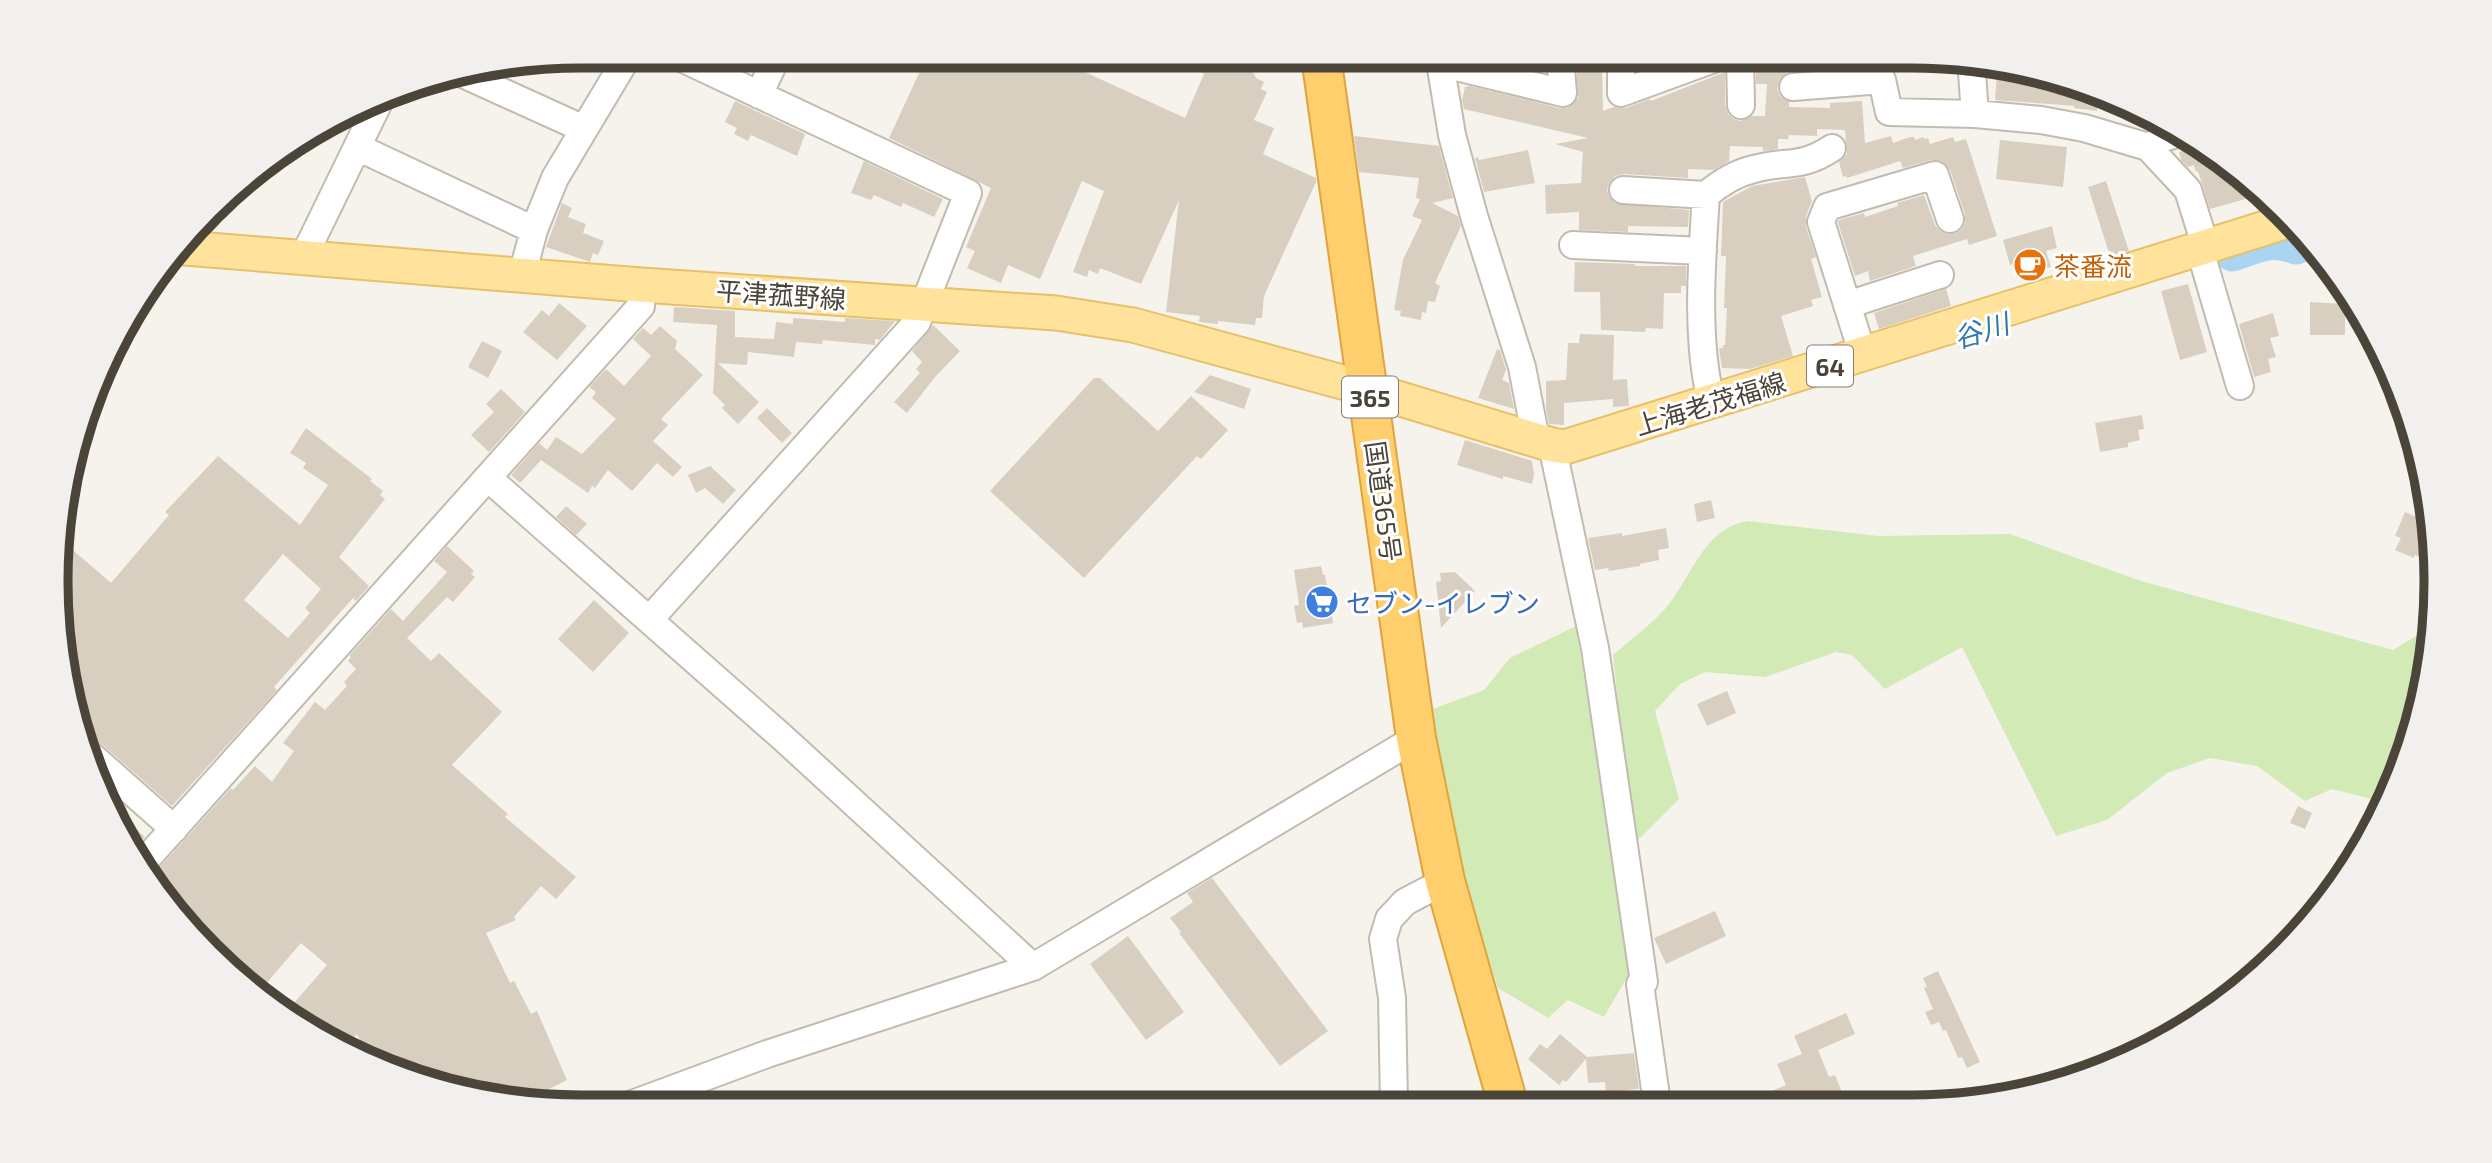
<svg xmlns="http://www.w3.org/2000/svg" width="2492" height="1163" font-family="'Exo 2','Noto Sans JP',sans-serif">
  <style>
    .green { fill: #d2eab5 }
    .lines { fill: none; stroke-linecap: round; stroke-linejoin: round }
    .river { stroke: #a9d4f2; stroke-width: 33 }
    .building { fill: #d8cfc1; fill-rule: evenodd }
    .minor-casing { stroke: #c2bbae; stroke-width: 30 }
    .major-casing { stroke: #e6c16a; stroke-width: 37 }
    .highway-casing { stroke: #e0a43c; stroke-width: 42 }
    .minor { stroke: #fff; stroke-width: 26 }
    .major { stroke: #ffe39c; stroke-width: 33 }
    .highway { stroke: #ffcf6e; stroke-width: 38 }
    .labels { text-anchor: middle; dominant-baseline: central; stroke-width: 6; stroke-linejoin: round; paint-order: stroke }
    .shield { fill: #fff; stroke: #817c74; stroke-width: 2 }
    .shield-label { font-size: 24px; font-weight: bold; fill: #4b4439 }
    .food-label { font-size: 26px; fill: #c56008; stroke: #fff; text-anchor: start }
    .street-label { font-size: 26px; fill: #4b4439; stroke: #fff }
    .shop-label { font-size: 26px; fill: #366cbe; stroke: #fff; text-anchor: start }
    .water-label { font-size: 28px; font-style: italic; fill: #2e7ab2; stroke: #fff }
    .rim { fill: none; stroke: #4b4439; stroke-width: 9 }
  </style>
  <rect width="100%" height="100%" fill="#f6f3ec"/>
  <path class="green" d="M1748 521 1878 536 2010 534 2141 581 2393 650 2431 627 2426 684 2396 782 2383 804 2376 800 2332 789 2305 801 2257 766 2210 758 2167 773 2107 820 2056 836 1962 647 1885 689 1852 655 1836 652 1765 677 1705 672 1680 684 1655 711 1679 799 1633 845 1613 655C1631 639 1654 623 1669 604 1693 573 1705 528 1748 521Z
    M1576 626 1630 972 1604 1017 1568 1000 1548 1018 1498 988 1454 847 1427 711 1484 690 1510 658Z"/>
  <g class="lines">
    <path class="river" d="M2232 255C2258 247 2269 238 2296 248L2309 243"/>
  </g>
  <path class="building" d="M927 56H1050L1185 118 1204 74 1199 71 1205 56H1243L1253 60 1251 67 1256 78 1264 82 1261 89 1267 92 1254 120 1274 128 1263 154 1316 178V182L1264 296 1262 318H1256L1255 325 1218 321V324L1199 322 1200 316 1166 312 1179 200 1141 284 1100 268 1098 274 1089 270 1087 277 1073 272 1104 191 1082 181 1040 279 1008 265 1001 283 967 268 975 251 966 247 991 188 889 138Z
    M1597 57V63H1602L1603 111 1614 107 1626 108 1650 99 1651 101 1725 72V105L1728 114 1734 119 1741 121 1752 116H1765L1767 84H1756V66H1761V63L1785 62 1786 73 1779 80 1777 89 1780 96 1789 102V107L1830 108V103L1862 101 1865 143 1891 136 1893 143 1910 137H1914L1915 140 1923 137 1924 139 1928 138 1930 144 1953 137 1955 142 1966 139 1997 236 1969 245 1967 239 1913 256 1916 266 1870 281 1868 271 1855 276 1838 223 1839 220 1864 213 1865 217 1898 206 1897 203 1924 195 1935 225 1939 230 1946 234H1954L1961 230 1965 223V214L1950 170 1943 162 1931 160 1903 168 1900 161 1847 178 1846 176 1843 177 1839 162 1847 154 1845 130 1817 129V136L1789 135 1788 139H1778V149L1763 151V147L1730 146 1729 161 1714 170 1688 169V178L1624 174 1615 176 1610 182 1607 190 1609 196 1615 203 1689 210 1688 227 1628 226V232L1579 230V212L1546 214 1545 185 1581 183 1583 152 1555 144 1588 138 1464 109 1462 100 1465 87 1470 86 1559 108H1567L1578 98 1576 58Z
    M1997 74 2034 78V81L2077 85 2099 92 2097 111 2074 108V106L2064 105 1995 100Z
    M735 101 805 134 797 156 751 135 748 141 734 134 737 128 725 122Z
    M1354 136 1439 146 1453 198 1432 203 1458 216 1461 226 1435 283 1440 286 1435 302 1428 301 1426 313 1422 312 1421 320 1400 316 1401 311 1394 310 1403 260 1422 220 1412 216 1420 199 1416 198 1419 178 1359 172Z
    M2000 140 2067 147 2063 187 1996 179Z
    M2203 145 2225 163 2263 194 2210 209 2198 171 2196 172 2194 165 2188 167 2181 160 2179 152Z
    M1528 150 1535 183 1484 192 1475 158 1478 157 1479 160Z
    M864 161 943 199 934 217 903 203 901 207 874 195 871 200 851 193Z
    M1805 177 1812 201 1806 216V227L1816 257 1811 259 1822 297 1811 300 1813 306 1781 316 1793 356 1750 369 1722 368 1719 348H1723V345H1725L1727 308H1724L1726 256H1721L1723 202 1752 186Z
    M2106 181 2129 251 2110 256 2088 187Z
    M562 203 572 208 568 217 586 224 583 233 604 241 598 255 593 253 590 262 546 247Z
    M2052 226 2057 248 2046 251 2051 267 2018 276 2014 264 2010 265 2003 240Z
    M1575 262 1635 264V266H1686V286H1681V293H1664L1663 329 1646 328 1645 332 1601 330 1600 292H1574Z
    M2188 284 2207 352 2180 360 2161 291Z
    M1946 289 1951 306 1879 329 1874 313Z
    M2310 302 2345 304V335H2310Z
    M559 303 587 326 557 360 523 332 542 310 549 316Z
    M674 307 735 311V337L774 339 776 322 793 324V318L845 322V318L895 321 880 340 875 339V345L823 340 822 344 796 342 794 357 748 352 747 365 718 363 759 402 738 424 722 408 725 405 713 393 717 325 673 322Z
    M2273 313 2279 336 2270 338 2276 357 2268 359 2271 372 2254 377 2239 324Z
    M933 325 960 351 935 377 907 413 894 402 920 373 916 369 922 362 912 351Z
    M660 326 677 341 675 349 703 375 661 419 668 425 653 441 682 467 673 477 657 463 632 491 608 470 595 488 592 486 588 493 541 460 520 483 511 475 539 443 547 450 556 437 582 454 616 419 592 398 596 392 589 387 606 369 624 386 651 356 633 339 643 328 651 335Z
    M1580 334 1614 335 1613 380 1627 379 1629 406 1613 407V399L1564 403V425L1549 424 1546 409V381L1566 380 1568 343H1579Z
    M482 341 502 351 488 378 468 367Z
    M1497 349 1500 350 1506 370 1502 380 1509 383 1514 409 1478 398Z
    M1210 375 1251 389 1244 409 1194 392Z
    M1094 378H1100L1158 431 1191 396 1228 430 1201 459 1197 456 1084 578 990 491Z
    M501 389 525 412 489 452 471 435 494 412 486 404Z
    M767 408 792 433 782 443 757 418Z
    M2142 415 2144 429 2138 430 2140 440 2128 443V447L2100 452 2095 423Z
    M306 428 372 479 370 481 383 491 380 495 385 499 339 557 369 586 356 601 353 598 274 687 277 690 172 806 104 746 96 743H88L66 684 56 581 60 539 111 583 169 515 165 512 218 456 300 525 328 485 303 468 306 463 290 453ZM283 554 321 589 305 608 310 613 288 638 244 600Z
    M1465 440 1532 461 1534 475 1532 484 1503 476V479L1457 465Z
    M710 466 736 490 723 504 705 488 696 493 688 475Z
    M1711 500 1715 518 1697 522 1694 504Z
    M566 506 587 524 576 535 556 517Z
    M2405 512 2430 523 2434 563 2415 555 2414 558 2395 550 2401 538 2395 536Z
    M1666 528 1669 548 1658 550 1659 560 1640 564V566L1609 571 1608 568 1595 570 1588 538 1622 533V536Z
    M447 546 474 571 471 574 475 577 453 602 447 597 407 638 431 661 439 653 502 712 452 765 508 814 505 817 576 877 556 899 541 886 514 917 516 920 486 933 510 983 514 981 531 1014 537 1011 567 1080 525 1101 479 1097 381 1067 370 1061 357 1034 346 1046 288 1010 327 965 301 943 259 992 235 977 152 876 231 788 233 790 255 766 272 782 294 751 283 743 315 702 325 710 347 686 344 682 356 669 348 661 351 657 349 656 391 609 403 621 447 572 434 561Z
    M1321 566 1323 575H1325L1333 623 1303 628 1302 622 1297 623 1294 606 1299 605 1294 570Z
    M1455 572 1475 591 1441 628 1436 582 1441 581 1440 573Z
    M594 600 629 633 593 672 558 639Z
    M1727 691 1736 713 1707 726 1697 704Z
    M2298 806 2312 813 2305 829 2290 823Z
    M112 807 145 837 132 851 126 844Z
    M1212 878 1328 1031 1280 1066 1179 933 1181 932 1170 918 1193 902 1187 893Z
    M1715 911 1726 936 1666 964 1654 938Z
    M1128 936 1184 1012 1146 1040 1090 964Z
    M1938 971 1980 1062 1967 1068 1962 1057 1958 1058 1946 1030 1943 1031 1939 1022 1931 1025 1925 1012 1933 1009 1924 988 1927 987 1923 978Z
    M1846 1013 1855 1034 1818 1050 1829 1077 1835 1075 1844 1097 1831 1103H1742L1786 1085 1777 1064 1802 1054 1794 1036Z
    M1560 1034 1587 1057 1634 1053 1639 1089 1606 1092 1605 1082 1588 1083 1586 1059 1566 1082 1563 1080 1559 1085 1528 1059 1540 1044 1547 1049Z"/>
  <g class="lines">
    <defs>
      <path id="minor" d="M1439 56 1452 135 1474 216 1522 367 1536 440
        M1621 56V93L1722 56
        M1740 56 1741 105
        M1837 56 1838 83
        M1440 63 1563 93 1560 56
        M465 75 584 129
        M1793 87 1882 80 1889 112 1975 114 2041 120 2084 128 2148 147 2188 190 2206 248
        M759 95 777 56
        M1975 114 1972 73 1975 62
        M357 147 534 230
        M2148 147 2166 137 2180 133
        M1623 190 1706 195C1719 184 1736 173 1754 169 1785 160 1801 169 1832 148
        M1706 195C1702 258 1695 343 1712 403
        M1573 245 1703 251
        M2200 250 2240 386
        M303 258 381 98
        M522 275 534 230 555 178 628 56
        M1847 305 1940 275
        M1863 355 1821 222 1827 207 1935 175 1950 219
        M1552 445 1595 648 1644 982 1640 984 1657 1103
        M488 478 782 737 1033 967
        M650 619 917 322 968 193 677 56
        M94 758 174 829
        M142 864 641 306V285
        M1394 1104 1392 998 1383 939 1389 919 1405 902 1445 881
        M624 1107 767 1054 1033 967 1416 738"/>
      <path id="major" d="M185 248 641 285 1056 313 1133 325 1368 389 1552 445 1565 447 2291 220"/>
      <path id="highway" d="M1321 56 1416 738 1445 881 1508 1104"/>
    </defs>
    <use href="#minor" class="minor-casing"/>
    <use href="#major" class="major-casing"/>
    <use href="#highway" class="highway-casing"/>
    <use href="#minor" class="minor"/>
    <use href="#major" class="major"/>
    <use href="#highway" class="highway"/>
  </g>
  <defs>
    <symbol id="cafe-disc" viewBox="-11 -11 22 22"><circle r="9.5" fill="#e8710a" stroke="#fff"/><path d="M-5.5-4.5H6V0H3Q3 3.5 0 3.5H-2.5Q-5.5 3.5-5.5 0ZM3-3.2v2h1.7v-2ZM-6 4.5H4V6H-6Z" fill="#fff"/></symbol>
    <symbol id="supermarket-disc" viewBox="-11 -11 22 22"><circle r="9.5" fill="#3f7fe0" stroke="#fff"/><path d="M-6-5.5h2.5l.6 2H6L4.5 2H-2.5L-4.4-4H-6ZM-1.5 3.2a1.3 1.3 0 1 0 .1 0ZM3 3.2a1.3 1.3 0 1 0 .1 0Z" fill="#fff"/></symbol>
  </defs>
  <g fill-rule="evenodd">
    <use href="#cafe-disc" x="2011" y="246" width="38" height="38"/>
    <use href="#supermarket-disc" x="1303" y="583" width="38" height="38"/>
  </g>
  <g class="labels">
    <g class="shield">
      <rect x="1807" y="345.5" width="46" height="41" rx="5"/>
      <rect x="1342" y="376.5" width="56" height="41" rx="5"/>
    </g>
    <g class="shield-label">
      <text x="1830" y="366">64</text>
      <text x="1370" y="397">365</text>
    </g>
    <g class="food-label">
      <text x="2054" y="265">茶番流</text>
    </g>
    <g class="street-label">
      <text transform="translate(781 294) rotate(4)">平津菰野線</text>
      <text transform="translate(1710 403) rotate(-17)">上海老茂福線</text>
      <text transform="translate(1384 501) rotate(82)">国道365号</text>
    </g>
    <g class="shop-label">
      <text x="1346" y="602">セブン-イレブン</text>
    </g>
    <g class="water-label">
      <text transform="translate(1981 330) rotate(-17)">谷川</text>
    </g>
  </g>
  <path d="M0 0H2492V1163H0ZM581 68H1911A513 513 0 0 1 2424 581V582A513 513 0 0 1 1911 1095H581A513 513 0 0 1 68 582V581A513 513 0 0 1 581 68Z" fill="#f1f0ef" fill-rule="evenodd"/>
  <path class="rim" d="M581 68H1911A513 513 0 0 1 2424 581V582A513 513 0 0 1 1911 1095H581A513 513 0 0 1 68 582V581A513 513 0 0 1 581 68Z"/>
</svg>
